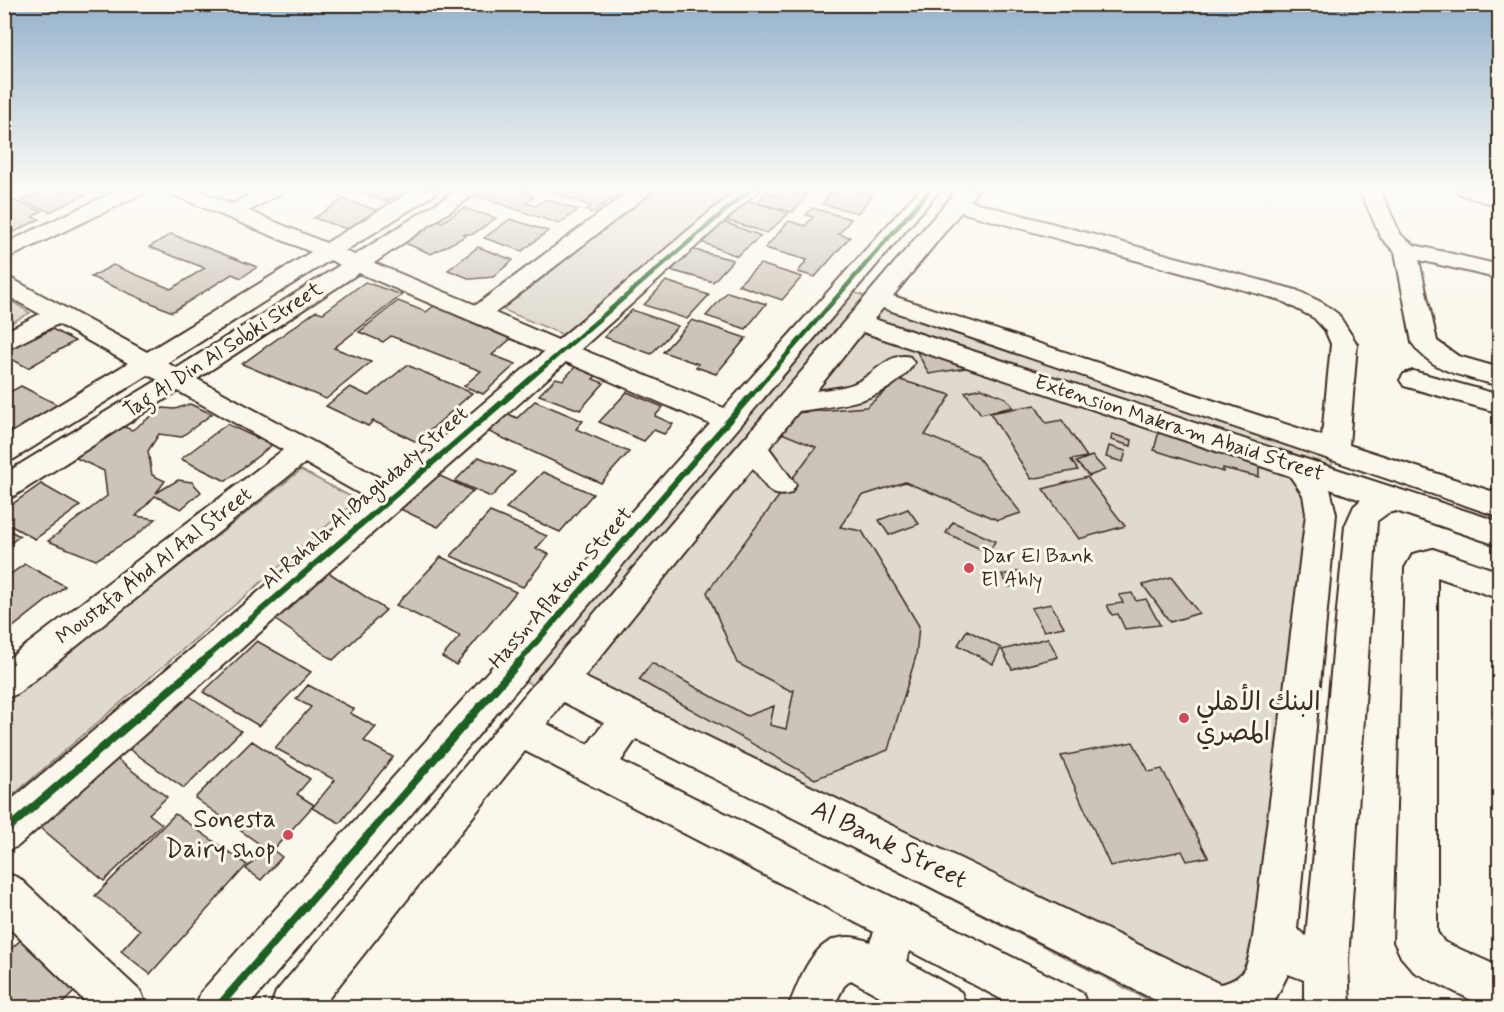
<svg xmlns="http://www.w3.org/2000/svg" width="1504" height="1012" font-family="Mynerve,'Playpen Sans Arabic',sans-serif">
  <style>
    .green { fill: #dfd9ce; stroke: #8d8276; stroke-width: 1.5 }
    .building { fill: #ccc4b9; stroke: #3b2a1e; stroke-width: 1.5 }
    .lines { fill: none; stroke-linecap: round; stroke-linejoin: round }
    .minor-casing { stroke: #3b2a1e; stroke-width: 4 }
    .minor { fill: #fbf7ec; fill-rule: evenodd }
    .cycleway-far2-casing { stroke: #fbf7ec; stroke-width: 8 }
    .cycleway-far1-casing { stroke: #fbf7ec; stroke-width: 10 }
    .cycleway-casing { stroke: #fbf7ec; stroke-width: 12 }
    .cycleway-far2 { stroke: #1b5e20; stroke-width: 4.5 }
    .cycleway-far1 { stroke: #1b5e20; stroke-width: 6 }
    .cycleway { stroke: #1b5e20; stroke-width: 8 }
    .poi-dot { fill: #d1495b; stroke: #fbf7ec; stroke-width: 2 }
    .labels { text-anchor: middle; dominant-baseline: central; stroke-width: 6; stroke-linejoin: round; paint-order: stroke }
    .street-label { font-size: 21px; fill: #3b2a1e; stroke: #fbf7ec }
    .poi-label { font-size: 21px; fill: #3b2a1e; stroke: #fbf7ec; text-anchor: start }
    .near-poi-label { font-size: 26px; fill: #3b2a1e; stroke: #fbf7ec; text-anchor: start }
    .near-street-label { font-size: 26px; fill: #3b2a1e; stroke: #fbf7ec }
  </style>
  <rect width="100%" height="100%" fill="#fbf7ec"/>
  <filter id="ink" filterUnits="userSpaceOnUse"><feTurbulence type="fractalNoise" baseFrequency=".0167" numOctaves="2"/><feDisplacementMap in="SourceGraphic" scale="12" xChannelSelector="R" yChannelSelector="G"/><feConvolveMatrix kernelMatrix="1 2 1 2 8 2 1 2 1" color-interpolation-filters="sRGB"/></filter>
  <g filter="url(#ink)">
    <path class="green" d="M653 190H725L734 193 566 336 499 308Z
      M853 292 1333 456 1272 1007H1162L521 679Z
      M5 297 30 313 5 326Z
      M301 470 357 500 5 802V703Z"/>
    <path class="building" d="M42 190H72L84 195 50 212 21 200Z
      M357 190H406L386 202Z
      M472 190H529L524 193 534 197 526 203 536 206 546 199 578 210 559 224 468 193Z
      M558 190H616L621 192 592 213 585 210 591 206 555 193Z
      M783 190 808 194 793 212 757 203 766 192 779 196Z
      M833 190H859L873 194 858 213 822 204Z
      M344 199 382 212 353 231 314 218Z
      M12 200 42 211 32 217 40 219 4 237V203Z
      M747 201 760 204 789 213 767 233 726 220Z
      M463 208 496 218 473 234H463L466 236 431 254 398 240 431 218 442 222Z
      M812 208 851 219 839 234 850 237 815 277 798 272 807 260 765 248 789 221 805 226 813 217 806 215Z
      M510 219 548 231 522 251 484 238Z
      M721 221 761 236 737 256 696 240Z
      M171 234 257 267 241 278 232 274 172 312 91 277 113 265 171 289 205 268 149 247Z
      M478 247 513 260 493 277 471 279 448 270Z
      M691 249 733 260 713 282 670 270Z
      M760 264 802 277 782 300 738 285Z
      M666 281 709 295 687 319 644 305Z
      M365 282 402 295 334 348 371 362 326 399 242 364 316 311 323 313Z
      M727 292 766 304 746 329 706 316Z
      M398 301 426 312 434 306 514 336 492 355 516 364 483 394 464 386 481 371 391 336 383 342 359 332Z
      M632 310 678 326 651 354 604 337Z
      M692 320 746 338 716 374 696 367 698 364 663 352Z
      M52 329 75 341 28 368 4 355V348L31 334 37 337Z
      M915 348 933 356 966 368 929 374Z
      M407 365 472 393 417 442 373 421 368 426 326 406 350 387 369 396Z
      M577 365 599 373 593 379 604 383 580 410 539 395 556 378 563 380Z
      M900 380 951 395 925 435 977 456 1021 513 998 520 905 482 861 496 840 527 862 531 919 626 916 656 888 750 815 779 639 680 652 663 747 716 774 706 770 725 786 729 794 690 791 691 737 663 707 592 816 447 779 432 795 413 866 407Z
      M21 386 62 407 14 432 4 427V395Z
      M981 388 1006 398 1013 407 981 414 965 392Z
      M627 392 663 407 655 416 673 424 664 434 654 430 644 441 599 422Z
      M535 401 583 421 576 429 629 452 601 483 485 430 504 412 517 418Z
      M190 404 212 414 181 437 159 434 148 451 152 475 165 481 156 493 178 480 192 482 201 492 181 509 155 496 136 516 156 519 134 537 96 560 48 541 107 496 104 471 72 456 117 424 132 430 163 408 175 409Z
      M1035 405 1046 423 1062 420 1087 457 1071 460 1078 470 1031 479 990 413Z
      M227 424 272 445 226 481 181 459Z
      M1159 431 1259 465V477L1223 468V472L1154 450Z
      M1112 434 1132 440 1131 446 1111 440Z
      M1109 446 1126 451 1123 462 1106 457Z
      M1092 456 1105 470 1089 476 1076 462Z
      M479 457 515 472 491 497 455 481Z
      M427 470 473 491 438 527 392 505Z
      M543 472 593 494 560 532 506 508Z
      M1087 477 1125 526 1079 539 1043 489Z
      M41 484 80 506 35 539 4 522V510Z
      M908 509 919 524 889 535 879 520Z
      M490 512 547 536 536 549 549 554 523 587 451 556Z
      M953 522 995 541 989 553 946 533Z
      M4 528 20 536 4 548Z
      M441 557 516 592 456 665 442 657 460 636 396 605Z
      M25 564 65 586 13 627 4 622V579Z
      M325 570 386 610 333 660 274 619Z
      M1020 571 1027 583 1009 587 1002 575Z
      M1171 577 1199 613 1170 622 1143 585Z
      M1132 593 1136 601 1146 599 1160 625 1125 629 1118 614 1112 615 1107 605 1123 603 1119 595Z
      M1051 604 1064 627 1044 631 1031 608Z
      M967 630 1001 648 993 664 958 645Z
      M1048 638 1058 657 1012 669 1002 650Z
      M257 641 311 672 259 726 203 692Z
      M308 685 354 709 350 713 376 727 364 741 393 757 340 823 312 808 335 780 275 748 311 707 296 699Z
      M188 695 241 731 184 788 129 749Z
      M252 741 310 779 297 794 314 805 273 850 282 857 261 880 246 869 265 848 195 798Z
      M1133 742 1149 772 1162 769 1208 857 1187 861 1182 851 1110 866 1061 756Z
      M110 754 167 797 149 814 162 824 104 881 34 822Z
      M175 814 247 865 150 974 121 951 140 930 95 896Z
      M24 937 75 991 58 1008H4V955Z"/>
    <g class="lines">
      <defs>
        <path id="minor" d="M118 190H145L142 194 4 260V244Z
          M168 190H197L232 204 257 190H283L280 194 249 211 326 243 413 190H438L435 194 345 251 355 255 457 190H481L374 263 476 305 631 190H654L495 313 558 340 736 190H759L581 349 724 408 919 190H940L247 1008H195L201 992 710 424 566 362 18 846 4 852V806L369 499 305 463 17 694 4 699V662L283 450 178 391 14 496 4 499V474L158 380 148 375 14 459 4 462V438L128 363 58 324 4 351V332L40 314 4 294V277L12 279 147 352 311 252 171 194ZM330 260 340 265 177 368 167 363ZM359 273 544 352 389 483 197 379Z
          M957 190H978L970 201 1296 290 1323 303 1338 314 1357 344 1349 445 1500 494V517L883 308 874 319 1500 522V546L1396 511 1388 513 1377 521 1348 961 1350 1008H1304V980L1288 974 1271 1008H1171L636 739 621 761 1082 992 1088 1008H1018L910 951 906 961 961 992 967 1008H901L851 980 844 986 833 1008H788C803 971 819 921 870 942L874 932 525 751 321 1008H270L276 992 545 671ZM961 212 1280 300 1314 318 1325 330 1331 344 1322 436 893 296ZM863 332 1290 476 1303 495 1306 514 1253 937C1248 961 1248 979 1220 984L584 677 753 468C765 484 769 500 791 493L796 485 769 448 799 411C840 405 889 402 914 363L910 357C889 351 874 376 853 384 842 388 828 389 816 391ZM1330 489 1361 500 1354 506 1345 526 1306 936 1297 929 1336 514ZM563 702 604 723 588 744 547 724Z
          M1360 190H1380L1401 235 1414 245 1500 265V279L1419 260 1437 341 1458 356 1500 368V386C1468 377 1432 373 1412 343L1395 252 1381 238Z
          M1457 190H1488L1500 194V207L1460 194Z
          M1413 371 1500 395V413L1404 386 1400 380 1404 374Z
          M1433 549 1500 572V599L1437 577V932L1444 942 1500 967V1008H1488L1414 972 1401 957 1394 942 1405 568 1413 554Z
          M4 872 19 878 141 992 147 1008H92L4 923Z"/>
      </defs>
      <use href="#minor" class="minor-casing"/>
      <use href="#minor" class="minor"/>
      <defs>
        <path id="cycleway-far2" d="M510 396 749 190
          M751 396 930 190"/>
        <path id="cycleway-far1" d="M200 663 512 394
          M518 663 752 394"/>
        <path id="cycleway" d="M4 832 202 662
          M217 1008 519 662"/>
      </defs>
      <use href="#cycleway-far2" class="cycleway-far2-casing"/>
      <use href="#cycleway-far1" class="cycleway-far1-casing"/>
      <use href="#cycleway" class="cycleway-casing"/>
      <use href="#cycleway-far2" class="cycleway-far2"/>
      <use href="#cycleway-far1" class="cycleway-far1"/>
      <use href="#cycleway" class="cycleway"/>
    </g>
  </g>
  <linearGradient id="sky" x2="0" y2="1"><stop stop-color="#94b2cc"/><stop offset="0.57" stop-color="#fdfbf6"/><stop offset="1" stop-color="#fdfbf6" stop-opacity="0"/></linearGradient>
  <rect width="1504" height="332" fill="url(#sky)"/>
  <g class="poi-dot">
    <circle cx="969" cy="568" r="6"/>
    <circle cx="1184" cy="718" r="6"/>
    <circle cx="288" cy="835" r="6"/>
  </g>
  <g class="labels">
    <g class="street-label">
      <text transform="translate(223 350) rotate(-33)">Tag Al Din Al Sobki Street</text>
      <text transform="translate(1179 428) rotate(18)">Extension Makram Abaid Street</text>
      <text transform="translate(365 498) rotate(-41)">Al Rahala Al Baghdady Street</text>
      <text transform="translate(154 566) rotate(-38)">Moustafa Abd Al Aal Street</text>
      <text transform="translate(561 588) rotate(-49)">Hassn Aflatoun Street</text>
    </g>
    <g class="poi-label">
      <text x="981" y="556">Dar El Bank<tspan x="981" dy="24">El Ahly</tspan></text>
    </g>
    <g class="near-poi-label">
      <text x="1196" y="703">البنك الأهلي<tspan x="1196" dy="30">المصري</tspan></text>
      <text x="276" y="820" text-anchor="end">Sonesta<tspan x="276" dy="30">Dairy shop</tspan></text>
    </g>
    <g class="near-street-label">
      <text transform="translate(889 845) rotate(26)">Al Bank Street</text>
    </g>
  </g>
  <rect width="1504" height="1012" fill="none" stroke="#fbf7ec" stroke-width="24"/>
  <rect x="12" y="12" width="1480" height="988" fill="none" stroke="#3b2a1e" stroke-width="2" filter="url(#ink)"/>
</svg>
